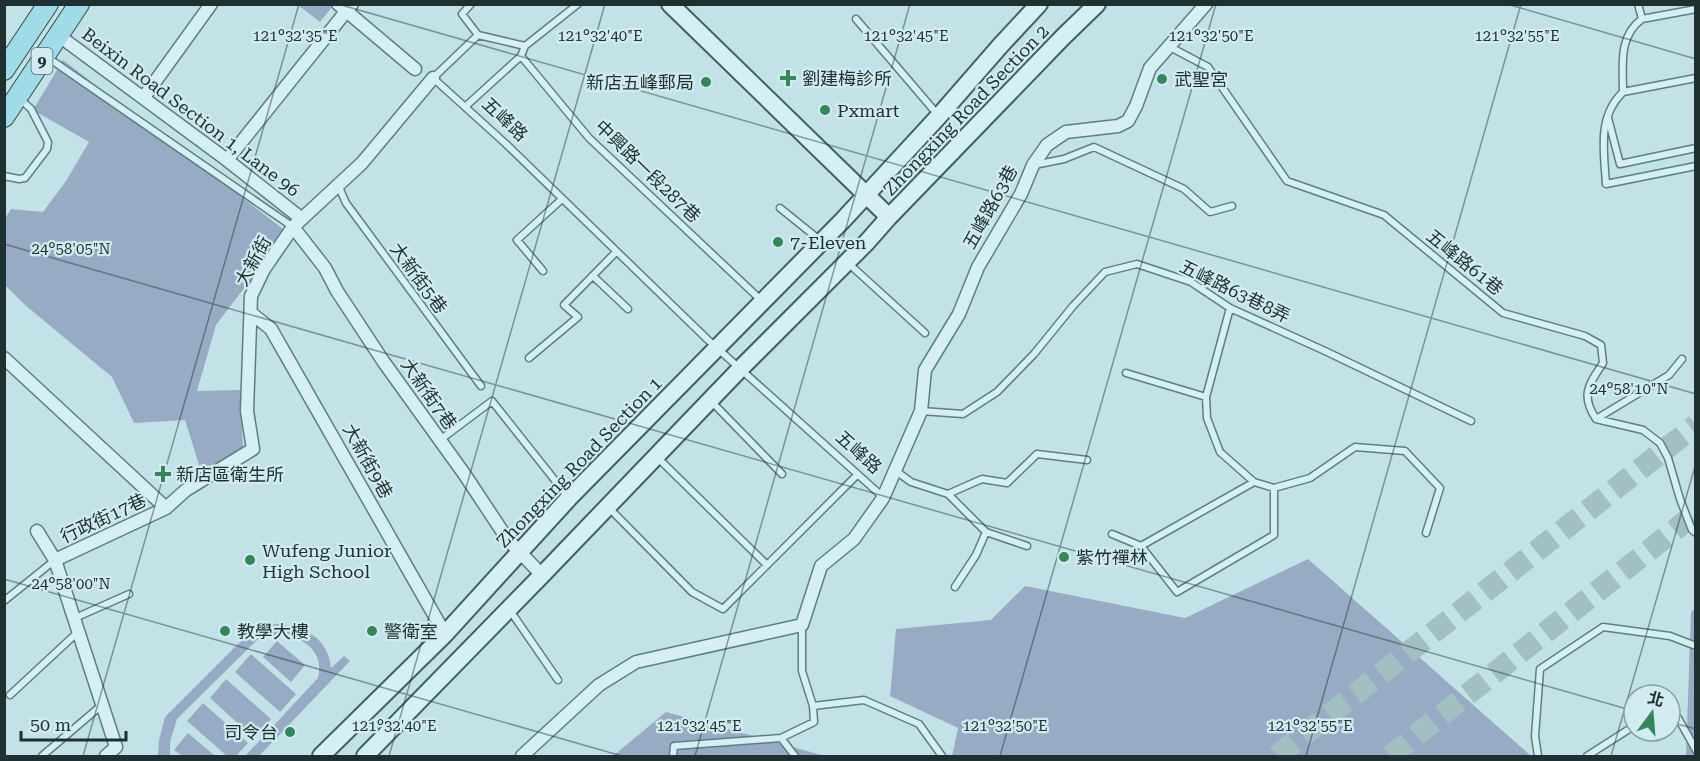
<svg xmlns="http://www.w3.org/2000/svg" width="1700" height="761" font-family="'Roboto Serif','Noto Sans TC',serif">
  <style>
    .green { fill: #98abc4 }
    .lines { fill: none; stroke-linecap: round; stroke-linejoin: round }
    .highway-tunnel { stroke: #a2bfc2; stroke-width: 22; stroke-dasharray: 22 11; stroke-linecap: butt }
    .lane-casing { stroke: #5c7f7f; stroke-width: 9 }
    .street-casing { stroke: #5c7f7f; stroke-width: 15 }
    .secondary-casing { stroke: #3f6160; stroke-width: 20 }
    .primary-casing { stroke: #304e4b; stroke-width: 22 }
    .lane { stroke: #d5eff4; stroke-width: 6 }
    .street { stroke: #d5eff4; stroke-width: 12 }
    .secondary { stroke: #d5eff4; stroke-width: 16 }
    .primary { stroke: #9fdce7; stroke-width: 20 }
    .ticks { fill: none; stroke: #1e3130; stroke-width: 1.5; stroke-opacity: 0.45 }
    .poi-dot { fill: #348759; stroke: #d1ebf0; stroke-width: 2 }
    .labels { text-anchor: middle; dominant-baseline: central; stroke-width: 4.5; stroke-linejoin: round; paint-order: stroke }
    .shield { fill: #d1ebf0; stroke: #54696a; stroke-width: 1.5 }
    .shield-label { font-size: 16px; font-weight: bold; fill: #1e3130 }
    .poi-label { font-size: 18px; fill: #1e3130; stroke: #d1ebf0; text-anchor: start }
    .street-label { font-size: 18px; fill: #1e3130; stroke: #d1ebf0 }
    .ticks-label { font-size: 15px; text-anchor: middle; fill: #1e3130; stroke: #d1ebf0; stroke-width: 4.5; stroke-linejoin: round; paint-order: stroke }
  </style>
  <rect width="100%" height="100%" fill="#c3e2e7"/>
  <path class="green" d="M298 5H328L332 7 320 22Z
    M63 60 287 232 216 325 197 391 240 390 243 448 201 471 185 420 134 423 112 377 25 305 5 285 4 220 11 209 43 212 66 181 89 142 33 110Z
    M1308 559 1531 756H952L958 728 890 696 896 629 991 620 1025 586 1185 618Z
    M1695 609V756H1686L1691 612Z
    M278 624C306 627 328 638 331 668L344 656 350 661 259 756H245L318 678C327 642 285 627 257 640L177 719 170 742V756H158L159 740 165 717 250 632 263 625Z
    M277 641 305 665 291 682 263 657Z
    M251 654 296 694 280 712 235 672Z
    M226 679 271 719 254 738 210 698Z
    M203 703 248 743 236 756H227L187 721Z
    M666 712 825 756H613Z
    M188 733 215 756H182L174 750Z"/>
  <g class="lines">
    <path class="highway-tunnel" d="M1277 756 1696 425
      M1390 756 1696 513"/>
    <defs>
      <path id="lane" d="M471 4 462 14 478 35
        M1638 4 1642 19C1618 36 1623 66 1623 92 1597 117 1604 151 1606 184L1696 166
        M856 19 938 115
        M1642 19 1696 9
        M525 46 478 35 433 78 506 144 707 339 883 497
        M1170 47 1208 67 1287 181 1384 215 1503 313 1585 336 1601 345 1603 363C1589 384 1580 395 1596 419L1643 430 1660 443 1668 458 1680 499 1692 530 1696 533
        M521 56 589 138 762 301
        M47 57 293 227
        M1623 92 1696 78
        M466 106 521 56 525 46 578 4
        M1608 118 1620 164 1696 148
        M1034 165 1064 159 1094 147 1184 189 1210 212 1232 206
        M4 176 19 179 25 178 47 149 48 142 31 109 20 99
        M338 185 346 203 481 386
        M780 208 821 241
        M848 263 925 333
        M543 271 517 240 562 199
        M593 276 628 309
        M529 358 578 317 564 305 616 252
        M1126 373 1206 397
        M710 400 782 474
        M921 411 963 414 997 392 1034 354 1073 306 1105 272 1137 264 1191 282 1230 308 1325 351 1471 421
        M1596 419 1669 375 1682 359
        M440 440 492 401 569 498
        M658 458 767 565
        M896 471 911 482 948 494 986 532 1027 546
        M1254 482 1274 488 1310 478 1355 447 1405 451 1440 488 1426 533
        M948 494 982 479 1007 483 1037 454 1087 460
        M608 507 692 592 723 609 857 475
        M1112 534 1141 546 1177 592 1274 535V488
        M1141 546 1254 482 1220 452 1207 418 1206 397 1230 308
        M955 587 976 555 986 532
        M4 601 55 560
        M509 609 558 680
        M75 618 129 594
        M802 625V671L813 706 864 700 919 724 942 756
        M10 695 79 631
        M1670 714 1678 718 1696 750
        M781 738 795 756
        M42 756 103 704
        M673 756 674 746 781 738 814 722 813 706
        M1538 756 1535 736 1540 669 1603 627 1670 636 1696 646
        M1587 756 1634 726"/>
      <path id="street" d="M338 4 415 69
        M58 35 227 160 302 219
        M144 97 211 4
        M227 160 352 4
        M293 227 325 268 337 291 383 361 465 475 508 540 542 575
        M251 313 271 329 445 634
        M4 358 166 508
        M37 531 55 560 116 747 106 756
        M55 560 166 508 186 490 253 449 247 411 251 296 264 269 293 227 362 163 433 78
        M522 756 599 685 636 662 802 625 821 566 854 539 883 498 921 411 925 370 959 314 978 267 1021 194 1033 165 1047 145 1066 132 1118 126 1128 121 1136 106 1150 68 1206 4"/>
      <path id="secondary" d="M670 4 889 217
        M321 756 445 634 569 498 843 220 939 116 1000 46 1039 4
        M365 756 542 575 740 369 867 242 889 217 1063 37 1097 4"/>
      <path id="primary" d="M4 70 48 4
        M4 117 79 4"/>
    </defs>
    <use href="#lane" class="lane-casing"/>
    <use href="#street" class="street-casing"/>
    <use href="#secondary" class="secondary-casing"/>
    <use href="#primary" class="primary-casing"/>
    <use href="#lane" class="lane"/>
    <use href="#street" class="street"/>
    <use href="#secondary" class="secondary"/>
    <use href="#primary" class="primary"/>
  </g>
  <path class="ticks" d="M338 4 1696 394M1507 4 1696 59M4 244 1634 711M4 579 622 756M1670 722 1696 729M83 756 299 4M389 756 605 4M695 756 910 4M1000 756 1216 4M1306 756 1521 4M1611 756 1696 463"/>
  <g class="poi-dot">
    <path d="M785 69h6v6h6v6h-6v6h-6v-6h-6v-6h6z"/>
    <circle cx="1162" cy="79" r="6"/>
    <circle cx="706" cy="82" r="6"/>
    <circle cx="825" cy="110" r="6"/>
    <circle cx="778" cy="242" r="6"/>
    <path d="M160 465h6v6h6v6h-6v6h-6v-6h-6v-6h6z"/>
    <circle cx="1064" cy="557" r="6"/>
    <circle cx="250" cy="560" r="6"/>
    <circle cx="225" cy="631" r="6"/>
    <circle cx="372" cy="631" r="6"/>
    <circle cx="290" cy="732" r="6"/>
  </g>
  <g class="labels">
    <rect class="shield" x="31.5" y="48" width="21" height="26" rx="4.5"/>
    <g class="shield-label">
      <text x="42" y="61">9</text>
    </g>
    <g class="poi-label">
      <text x="802" y="78">劉建梅診所</text>
      <text x="1174" y="79">武聖宮</text>
      <text x="694" y="82" text-anchor="end">新店五峰郵局</text>
      <text x="837" y="110">Pxmart</text>
      <text x="790" y="242">7-Eleven</text>
      <text x="176" y="474">新店區衛生所</text>
      <text x="262" y="550">Wufeng Junior<tspan x="262" dy="21">High School</tspan></text>
      <text x="1076" y="557">紫竹禪林</text>
      <text x="237" y="631">教學大樓</text>
      <text x="384" y="631">警衛室</text>
      <text x="278" y="732" text-anchor="end">司令台</text>
    </g>
    <g class="street-label">
      <text transform="translate(966 110) rotate(-46)">Zhongxing Road Section 2</text>
      <text transform="translate(191 112) rotate(37)">Beixin Road Section 1, Lane 96</text>
      <text transform="translate(505 119) rotate(43)">五峰路</text>
      <text transform="translate(648 171) rotate(44)">中興路一段287巷</text>
      <text transform="translate(990 207) rotate(-61)">五峰路63巷</text>
      <text transform="translate(253 261) rotate(-61)">大新街</text>
      <text transform="translate(1465 262) rotate(39)">五峰路61巷</text>
      <text transform="translate(419 278) rotate(54)">大新街5巷</text>
      <text transform="translate(1235 291) rotate(26)">五峰路63巷8弄</text>
      <text transform="translate(429 394) rotate(55)">大新街7巷</text>
      <text transform="translate(859 452) rotate(42)">五峰路</text>
      <text transform="translate(368 461) rotate(61)">大新街9巷</text>
      <text transform="translate(579 462) rotate(-46)">Zhongxing Road Section 1</text>
      <text transform="translate(103 518) rotate(-25)">行政街17巷</text>
    </g>
  </g>
  <g class="ticks-label">
    <text x="295" y="41">121°32'35"E</text>
    <text x="600" y="41">121°32'40"E</text>
    <text x="906" y="41">121°32'45"E</text>
    <text x="1211" y="41">121°32'50"E</text>
    <text x="1517" y="41">121°32'55"E</text>
    <text x="71" y="254">24°58'05"N</text>
    <text x="1629" y="394">24°58'10"N</text>
    <text x="71" y="589">24°58'00"N</text>
    <text x="1310" y="731">121°32'55"E</text>
    <text x="394" y="731">121°32'40"E</text>
    <text x="699" y="731">121°32'45"E</text>
    <text x="1005" y="731">121°32'50"E</text>
  </g>
  <rect width="1700" height="761" fill="none" stroke="#1e3130" stroke-width="12"/>
  <g transform="translate(1652 713) rotate(16)"><circle r="28" fill="#d1ebf0" stroke="#89a1a3" stroke-width="1.5"/>
  <path d="M0-4.5L10 22L0 15L-10 22Z" fill="#348759"/>
  <text y="-9" font-size="16" font-weight="bold" text-anchor="middle" fill="#1e3130">北</text>
  </g>
  <path d="M21 731v9h105v-9" fill="none" stroke="#1e3130" stroke-width="3"/>
  <text x="30" y="731" font-size="18" fill="#1e3130" stroke="#d1ebf0" stroke-width="4.5" paint-order="stroke">50 m</text>
</svg>
